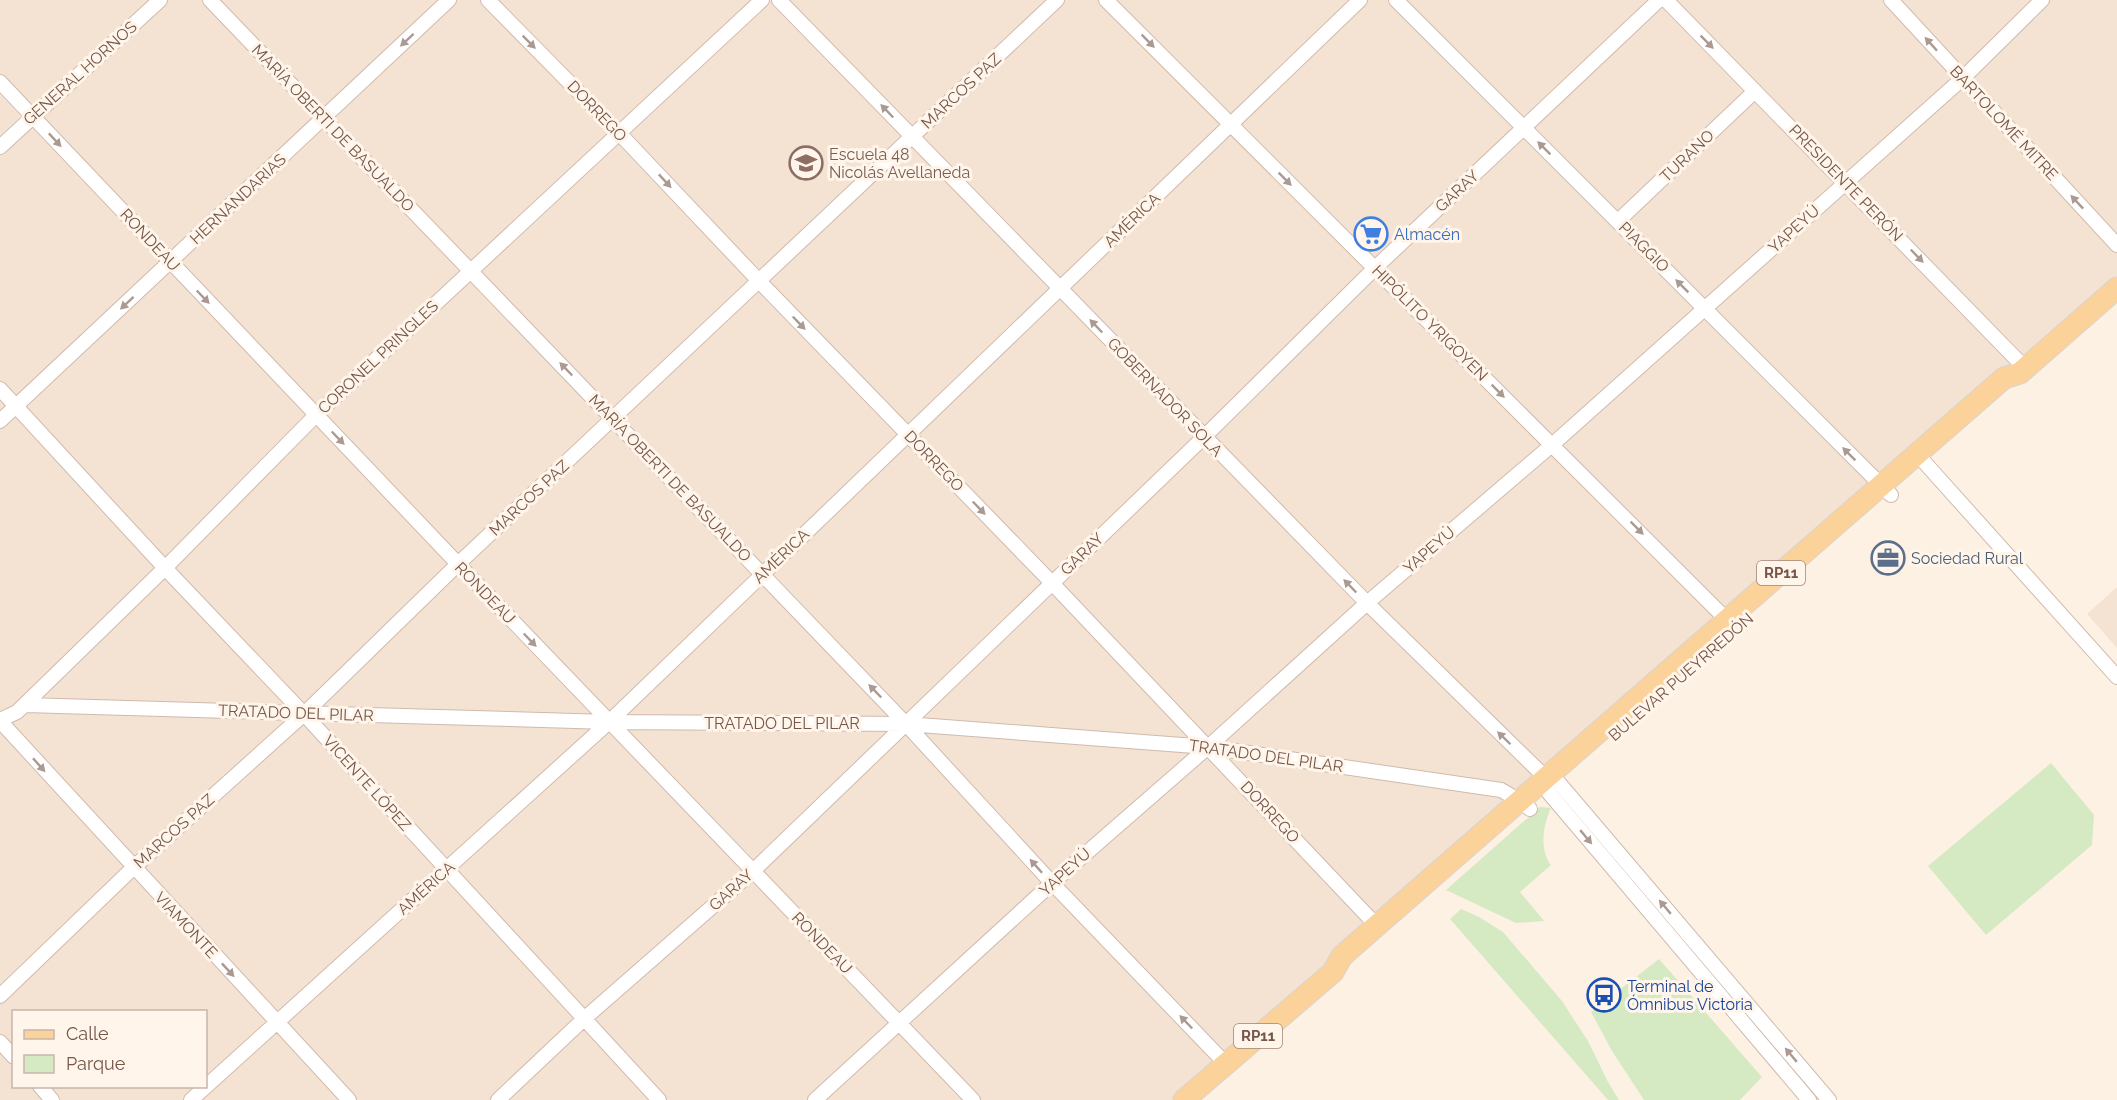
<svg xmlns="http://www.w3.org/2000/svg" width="2117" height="1100" font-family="Raleway,sans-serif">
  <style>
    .residential { fill: #f4e3d2; fill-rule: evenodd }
    .green { fill: #d5eac2 }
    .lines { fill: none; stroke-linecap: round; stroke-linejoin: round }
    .minor-casing { stroke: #d0baad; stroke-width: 16 }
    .primary-casing { stroke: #dbd3d0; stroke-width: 23 }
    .minor { stroke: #fff; stroke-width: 14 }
    .primary { stroke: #fcd29b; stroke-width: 21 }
    .oneway { fill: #ac9a92 }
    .labels { text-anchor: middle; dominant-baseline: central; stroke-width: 6; stroke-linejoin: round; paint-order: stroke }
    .shield { fill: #fff5ea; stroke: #9e8679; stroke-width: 1.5 }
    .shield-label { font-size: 15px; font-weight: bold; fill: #755649 }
    .street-label { font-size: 16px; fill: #755649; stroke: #fff5ea }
    .education-label { font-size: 16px; fill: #785e54; stroke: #fff5ea; text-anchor: start }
    .shop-label { font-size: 16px; fill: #366cbe; stroke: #fff5ea; text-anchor: start }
    .service-label { font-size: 16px; fill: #4e5e75; stroke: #fff5ea; text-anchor: start }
    .transit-label { font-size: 16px; fill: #164399; stroke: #fff5ea; text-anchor: start }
  </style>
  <rect width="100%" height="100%" fill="#fdf1e3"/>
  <path class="residential" d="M0 0H2117V288L1184 1100H0ZM14 1012H206V1086H14Z
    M2117 587V648L2087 614Z"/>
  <path class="green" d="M2051 763 2094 815 2092 845 1986 935 1928 866Z
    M1540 807 1551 808C1543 825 1539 850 1551 865L1520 892 1544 921 1516 923 1446 890Z
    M1461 909 1479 917 1503 932 1562 1001 1588 1041 1608 1082 1619 1100H1608L1450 919Z
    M1659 959 1762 1077 1740 1100H1644L1612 1051 1591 1012Z"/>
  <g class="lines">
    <defs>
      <path id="minor" d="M210 0 906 724 1052 883 1226 1064
        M488 0 620 134 759 281 1052 583 1377 926
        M779 0 1367 603 1546 778 1549 793 1809 1100
        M1106 0 1727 620
        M1396 0 1891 495
        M1666 0 2025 368
        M1891 0 2117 245
        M0 82 458 564 973 1100
        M0 147 160 0
        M1618 221 1755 91
        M0 389 165 568 304 714 659 1100
        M0 421 449 0
        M1917 454 2117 677
        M25 705 609 722 906 724 1208 747 1501 790 1520 801 1530 809
        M0 720 17 712 165 568 316 415 762 0
        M0 721 349 1100
        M1546 778 1559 783 1829 1100
        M0 996 133 868 304 714 458 564 1057 0
        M0 1042 14 1057
        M40 1086 52 1100
        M191 1100 609 722 1360 0
        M498 1100 585 1018 753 871 1204 437 1375 268 1659 0
        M815 1100 1052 883 1208 747 1367 603 1553 444 1963 78 2042 0"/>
      <path id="primary" d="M1184 1100 1333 972 1342 956 2004 378 2020 373 2117 288"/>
    </defs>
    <use href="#minor" class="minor-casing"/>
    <use href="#primary" class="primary-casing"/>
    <use href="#minor" class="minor"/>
    <use href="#primary" class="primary"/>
  </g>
  <defs><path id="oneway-solid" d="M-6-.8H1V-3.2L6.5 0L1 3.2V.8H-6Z" transform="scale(1.5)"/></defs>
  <g class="oneway">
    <use href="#oneway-solid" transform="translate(407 40) rotate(137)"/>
    <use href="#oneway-solid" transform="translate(1148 41) rotate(45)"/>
    <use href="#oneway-solid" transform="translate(529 42) rotate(45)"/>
    <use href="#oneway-solid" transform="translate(1707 42) rotate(45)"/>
    <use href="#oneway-solid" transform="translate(1931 44) rotate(-132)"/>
    <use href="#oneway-solid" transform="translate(887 111) rotate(-134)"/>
    <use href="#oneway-solid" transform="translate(55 140) rotate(47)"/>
    <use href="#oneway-solid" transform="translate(1544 148) rotate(-135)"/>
    <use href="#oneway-solid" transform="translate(1285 179) rotate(45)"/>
    <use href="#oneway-solid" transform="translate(665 181) rotate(47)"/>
    <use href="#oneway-solid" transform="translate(2077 202) rotate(-133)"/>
    <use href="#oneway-solid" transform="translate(1917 256) rotate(46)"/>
    <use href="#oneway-solid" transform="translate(1682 286) rotate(-135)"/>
    <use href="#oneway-solid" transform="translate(203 297) rotate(46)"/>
    <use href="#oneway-solid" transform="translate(127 303) rotate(137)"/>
    <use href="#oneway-solid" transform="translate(799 323) rotate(46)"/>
    <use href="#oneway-solid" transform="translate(1096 326) rotate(-134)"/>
    <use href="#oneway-solid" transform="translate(566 369) rotate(-134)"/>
    <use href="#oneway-solid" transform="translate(1498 391) rotate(45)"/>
    <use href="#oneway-solid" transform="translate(338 438) rotate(46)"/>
    <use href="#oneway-solid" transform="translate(1849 454) rotate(-135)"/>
    <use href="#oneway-solid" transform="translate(979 508) rotate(46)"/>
    <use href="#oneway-solid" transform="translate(1637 528) rotate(45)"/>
    <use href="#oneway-solid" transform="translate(1350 586) rotate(-134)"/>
    <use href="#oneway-solid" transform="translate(530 640) rotate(46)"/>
    <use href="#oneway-solid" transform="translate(875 691) rotate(-134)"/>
    <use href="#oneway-solid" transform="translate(1504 738) rotate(-136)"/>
    <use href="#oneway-solid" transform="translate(39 765) rotate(48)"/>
    <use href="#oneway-solid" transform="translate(1586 837) rotate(50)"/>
    <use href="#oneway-solid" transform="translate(1036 866) rotate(-132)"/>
    <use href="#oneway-solid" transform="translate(1665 907) rotate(-130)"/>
    <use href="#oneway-solid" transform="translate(228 970) rotate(47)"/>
    <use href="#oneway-solid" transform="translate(1186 1022) rotate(-134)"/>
    <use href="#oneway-solid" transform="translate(1791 1055) rotate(-130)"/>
  </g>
  <defs>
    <symbol id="school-ring" viewBox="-11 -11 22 22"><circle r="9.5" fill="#fff5ea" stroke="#8d6e63" stroke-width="1.5"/><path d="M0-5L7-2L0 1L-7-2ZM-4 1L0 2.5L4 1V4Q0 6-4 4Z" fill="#8d6e63"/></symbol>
    <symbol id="supermarket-ring" viewBox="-11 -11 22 22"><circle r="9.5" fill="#fff5ea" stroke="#3f7fe0" stroke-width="1.5"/><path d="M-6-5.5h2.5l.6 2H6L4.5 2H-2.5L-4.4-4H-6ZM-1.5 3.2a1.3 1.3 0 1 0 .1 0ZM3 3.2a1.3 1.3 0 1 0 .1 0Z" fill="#3f7fe0"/></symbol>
    <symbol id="office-ring" viewBox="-11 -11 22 22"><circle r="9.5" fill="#fff5ea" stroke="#5c6f8a" stroke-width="1.5"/><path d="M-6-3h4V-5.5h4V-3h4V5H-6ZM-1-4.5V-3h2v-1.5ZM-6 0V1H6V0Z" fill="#5c6f8a"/></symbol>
    <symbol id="bus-ring" viewBox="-11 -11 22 22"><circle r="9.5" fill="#fff5ea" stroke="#1a4fb4" stroke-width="1.5"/><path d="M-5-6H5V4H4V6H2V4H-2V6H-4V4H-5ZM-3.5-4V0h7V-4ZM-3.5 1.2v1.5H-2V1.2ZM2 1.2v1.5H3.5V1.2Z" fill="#1a4fb4"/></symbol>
  </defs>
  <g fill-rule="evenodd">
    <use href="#school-ring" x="787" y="144" width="38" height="38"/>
    <use href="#supermarket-ring" x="1352" y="215" width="38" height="38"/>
    <use href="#office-ring" x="1869" y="539" width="38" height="38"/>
    <use href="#bus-ring" x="1585" y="976" width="38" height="38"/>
  </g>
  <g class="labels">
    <g class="shield">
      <rect x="1757" y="561" width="48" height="24" rx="4.5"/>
      <rect x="1234" y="1024" width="48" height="24" rx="4.5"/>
    </g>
    <g class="shield-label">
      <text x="1781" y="573">RP11</text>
      <text x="1258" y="1036">RP11</text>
    </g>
    <g class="street-label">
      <text transform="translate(80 73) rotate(-42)">GENERAL HORNOS</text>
      <text transform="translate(961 91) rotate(-43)">MARCOS PAZ</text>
      <text transform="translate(597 111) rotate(46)">DORREGO</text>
      <text transform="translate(2004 123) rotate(47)">BARTOLOMÉ MITRE</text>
      <text transform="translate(333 128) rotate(46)">MARÍA OBERTI DE BASUALDO</text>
      <text transform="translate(1687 156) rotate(-44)">TURANO</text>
      <text transform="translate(1846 183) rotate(46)">PRESIDENTE PERÓN</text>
      <text transform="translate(1457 191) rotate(-43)">GARAY</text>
      <text transform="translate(238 199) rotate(-43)">HERNANDARIAS</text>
      <text transform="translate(1132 220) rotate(-44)">AMÉRICA</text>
      <text transform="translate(1794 229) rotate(-42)">YAPEYÚ</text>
      <text transform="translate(150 240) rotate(47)">RONDEAU</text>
      <text transform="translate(1644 247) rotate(45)">PIAGGIO</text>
      <text transform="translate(1430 323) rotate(45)">HIPÓLITO YRIGOYEN</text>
      <text transform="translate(378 357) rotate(-43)">CORONEL PRINGLES</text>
      <text transform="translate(1165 397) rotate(46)">GOBERNADOR SOLA</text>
      <text transform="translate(934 461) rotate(46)">DORREGO</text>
      <text transform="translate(670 478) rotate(46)">MARÍA OBERTI DE BASUALDO</text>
      <text transform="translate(529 498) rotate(-43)">MARCOS PAZ</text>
      <text transform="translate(1429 550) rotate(-41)">YAPEYÚ</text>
      <text transform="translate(1082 554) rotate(-44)">GARAY</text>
      <text transform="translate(781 556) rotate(-44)">AMÉRICA</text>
      <text transform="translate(485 593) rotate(46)">RONDEAU</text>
      <text transform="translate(1681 677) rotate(-41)">BULEVAR PUEYRREDÓN</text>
      <text transform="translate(296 713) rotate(2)">TRATADO DEL PILAR</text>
      <text x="782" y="723">TRATADO DEL PILAR</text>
      <text transform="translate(1266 756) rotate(8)">TRATADO DEL PILAR</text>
      <text transform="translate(367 783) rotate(48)">VICENTE LÓPEZ</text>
      <text transform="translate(1270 812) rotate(47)">DORREGO</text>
      <text transform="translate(174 831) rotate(-42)">MARCOS PAZ</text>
      <text transform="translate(1065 872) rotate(-42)">YAPEYÚ</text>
      <text transform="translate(426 888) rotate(-42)">AMÉRICA</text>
      <text transform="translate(731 890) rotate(-42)">GARAY</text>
      <text transform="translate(186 925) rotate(47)">VIAMONTE</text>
      <text transform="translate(822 943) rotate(46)">RONDEAU</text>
    </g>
    <g class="education-label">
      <text x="829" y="154">Escuela 48<tspan x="829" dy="18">Nicolás Avellaneda</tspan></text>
    </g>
    <g class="shop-label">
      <text x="1394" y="234">Almacén</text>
    </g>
    <g class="service-label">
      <text x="1911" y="558">Sociedad Rural</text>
    </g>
    <g class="transit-label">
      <text x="1627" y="986">Terminal de<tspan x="1627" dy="18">Ómnibus Victoria</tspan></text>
    </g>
  </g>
  <rect x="12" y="1010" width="195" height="78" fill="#fff5ea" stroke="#c8b5aa" stroke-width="1.5"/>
  <rect x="24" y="1030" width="30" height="9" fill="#fcd29b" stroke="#c8b5aa" stroke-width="1.5"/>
  <text x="66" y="1040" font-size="18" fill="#755649">Calle</text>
  <rect x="24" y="1055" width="30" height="18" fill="#d5eac2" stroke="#c8b5aa" stroke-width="1.5"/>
  <text x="66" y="1070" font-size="18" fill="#755649">Parque</text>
</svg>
